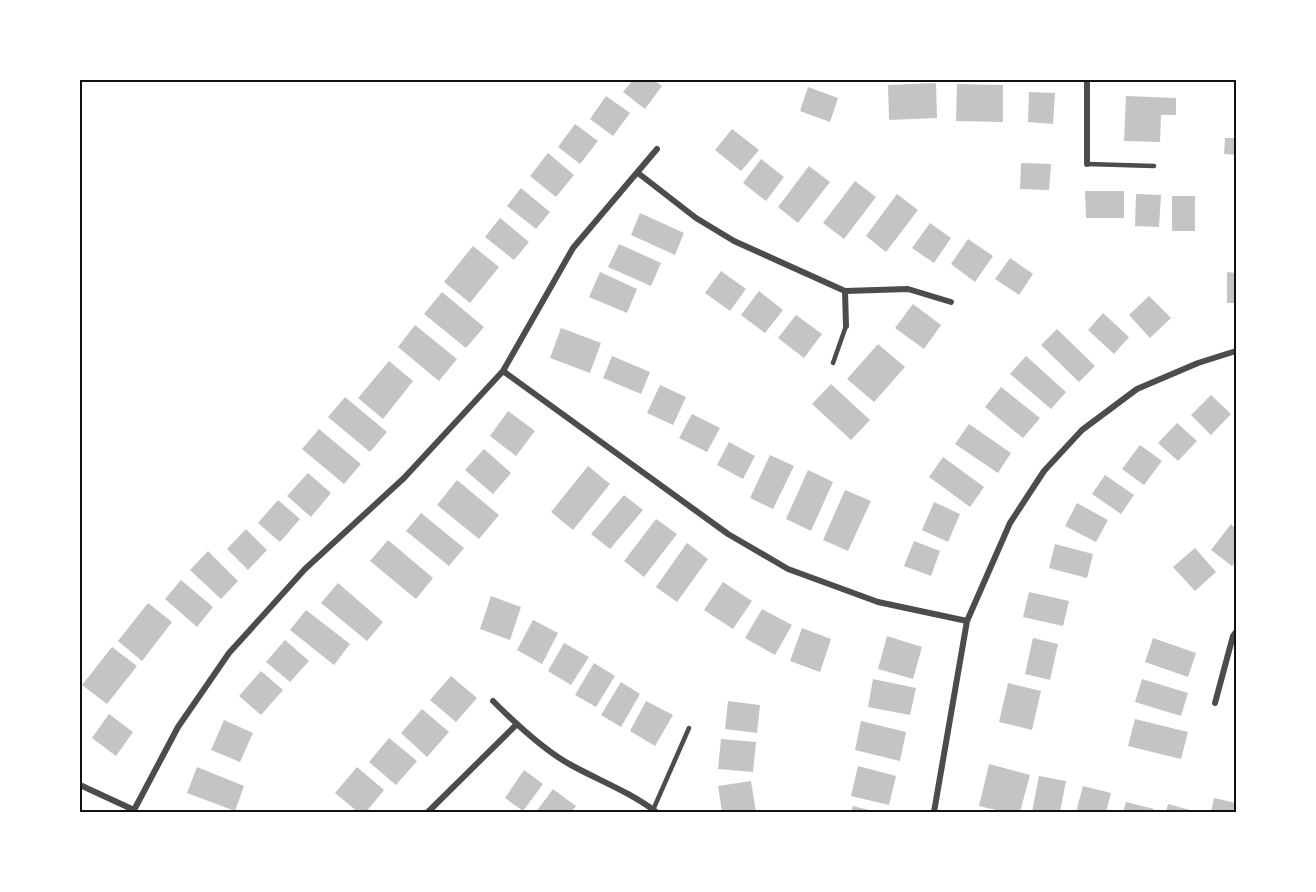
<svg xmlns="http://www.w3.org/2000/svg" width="1316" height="892" font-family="'Public Sans',sans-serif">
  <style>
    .building { fill: #c4c4c4 }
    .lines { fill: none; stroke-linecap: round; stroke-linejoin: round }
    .service { stroke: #4c4c4c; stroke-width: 4.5 }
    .minor { stroke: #4c4c4c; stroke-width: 6 }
    .neatline { fill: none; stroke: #111; stroke-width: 2 }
  </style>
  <rect width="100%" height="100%" fill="#fff"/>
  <path class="building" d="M633 80H654L662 86 645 109 623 92Z
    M936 83 937 118 889 120 888 85Z
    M957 84 1003 85V122L956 121Z
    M808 87 838 98 830 122 800 111Z
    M1029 92 1055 93 1053 124 1028 122Z
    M606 96 630 113 613 136 590 119Z
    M1126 96 1176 98V115H1161L1160 142 1124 141Z
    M575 124 598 141 580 164 558 147Z
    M732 129 759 150 741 171 715 150Z
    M1225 138H1236V155L1224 154Z
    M548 153 574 175 556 197 530 176Z
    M761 159 784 177 766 201 743 183Z
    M1021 163 1051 164 1049 190 1020 189Z
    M809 166 830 182 798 223 778 207Z
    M855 181 876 197 844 239 823 223Z
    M521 188 550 212 536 229 507 206Z
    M1085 191H1124V218H1086Z
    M897 194 918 210 886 252 866 236Z
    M1136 194 1161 195 1159 227 1135 226Z
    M1172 196H1195V231H1172Z
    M640 213 684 233 675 255 631 235Z
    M500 218 529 242 514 260 485 237Z
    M930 223 951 238 934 263 912 248Z
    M968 239 993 256 975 282 951 264Z
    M619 244 661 263 651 286 608 267Z
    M473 246 499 267 470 303 444 282Z
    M1010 258 1033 274 1019 295 995 279Z
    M721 271 746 289 730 311 705 293Z
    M600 272 637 289 627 313 589 297Z
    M1227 272 1236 273V303H1227Z
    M759 291 783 310 765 333 741 315Z
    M442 292 484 327 466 348 424 314Z
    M1149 296 1171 318 1150 338 1129 315Z
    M913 304 941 325 924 349 895 328Z
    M1103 313 1129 337 1114 354 1088 330Z
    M796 315 822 334 804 358 778 338Z
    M415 325 457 359 439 381 398 347Z
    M561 328 601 343 590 373 550 358Z
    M1057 329 1095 366 1079 382 1041 345Z
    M878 344 905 367 874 402 847 379Z
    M612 356 650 372 641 394 603 378Z
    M1026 356 1066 392 1051 409 1010 374Z
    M389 361 413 381 383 419 358 398Z
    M831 384 870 420 851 440 812 404Z
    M660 385 686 397 673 425 647 413Z
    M1001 387 1040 418 1023 438 985 407Z
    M1211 395 1231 414 1211 435 1191 415Z
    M345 397 387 432 370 452 328 417Z
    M508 411 535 431 516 456 490 436Z
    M692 414 720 428 707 452 679 438Z
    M1177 423 1197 441 1178 461 1158 443Z
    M969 424 1011 453 998 473 955 444Z
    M319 429 361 464 344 484 302 449Z
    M729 442 755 456 743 479 717 465Z
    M1140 445 1162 461 1144 485 1122 469Z
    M484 449 511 473 493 494 465 470Z
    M770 455 794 466 773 509 750 498Z
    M943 457 984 487 970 507 929 477Z
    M588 466 610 484 573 530 551 512Z
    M808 470 833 482 811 531 786 519Z
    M308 473 331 493 311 517 287 496Z
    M1105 475 1134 495 1121 514 1092 494Z
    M457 480 499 515 479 539 437 505Z
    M845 490 871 501 848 551 823 540Z
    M624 495 643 510 610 549 591 534Z
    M278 500 300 519 280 542 258 523Z
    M934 502 960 514 948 542 922 530Z
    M1077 503 1108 520 1096 542 1065 526Z
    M421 513 464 548 449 566 406 531Z
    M656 519 677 534 644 577 624 561Z
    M1231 524 1236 529V561L1232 566 1211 550Z
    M246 529 267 550 248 570 227 549Z
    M388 540 433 578 416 599 370 561Z
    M914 541 940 551 931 576 904 566Z
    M687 543 708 559 677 602 656 587Z
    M1055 544 1093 554 1087 578 1049 568Z
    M1195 548 1216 572 1195 591 1173 567Z
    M208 551 238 581 221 599 190 570Z
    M181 580 213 607 197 627 165 599Z
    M723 582 752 601 733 629 704 610Z
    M338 583 383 622 367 641 321 603Z
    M1029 592 1069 601 1063 626 1023 617Z
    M491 596 521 607 510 640 480 629Z
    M148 603 172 622 142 661 118 641Z
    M762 609 792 625 775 655 745 638Z
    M306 610 350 644 334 665 290 630Z
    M533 620 558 633 542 664 517 650Z
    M802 628 831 639 820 672 790 661Z
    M887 636 922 647 913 679 878 669Z
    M1033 638 1058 644 1050 680 1025 674Z
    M1153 638 1196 653 1188 677 1145 662Z
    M285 640 309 661 290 682 266 662Z
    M564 643 589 657 571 685 548 671Z
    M112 647 137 666 107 704 82 685Z
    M594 663 615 676 596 707 575 695Z
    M261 671 283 690 261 715 239 696Z
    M451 676 477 698 456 722 430 700Z
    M873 679 916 688 910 715 868 707Z
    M1142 679 1188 693 1181 716 1135 702Z
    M621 682 640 694 621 727 601 715Z
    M1008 683 1041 691 1032 730 999 722Z
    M646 701 673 715 655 746 630 731Z
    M728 701 760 705 757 733 725 729Z
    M422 709 449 732 427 757 401 733Z
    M109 714 133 732 116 756 92 738Z
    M1135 719 1188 732 1181 759 1128 746Z
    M224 720 253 733 240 762 211 750Z
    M861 721 906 732 900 761 855 750Z
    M389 738 417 761 396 785 369 762Z
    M721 739 756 742 753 772 718 769Z
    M989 764 1030 775 1020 812H1005L979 806Z
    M858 766 896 776 889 805 851 796Z
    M197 767 244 786 235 811 187 793Z
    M357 767 384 790 366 812H358L335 793Z
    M524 770 543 784 523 811 505 798Z
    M1039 776 1066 781 1060 812H1032Z
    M751 781 756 812H722L718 786Z
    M1083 786 1111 793 1106 812H1076Z
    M553 789 576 806 571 812H536Z
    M1214 798 1236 803V812H1211Z
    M1126 802 1154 809 1153 812H1123Z
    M1168 804 1197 812H1166Z
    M853 806 877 812H851Z"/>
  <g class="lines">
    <path class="service" d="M1087 164 1154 166
      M833 363 846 326
      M653 810 689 728"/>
    <path class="minor" d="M1087 80V164
      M638 173 696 218 734 241 845 291 908 289 951 302
      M845 291 846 326
      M503 371 728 534 788 569 878 602 967 621
      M493 701C514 722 545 751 571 765 600 781 630 792 656 812
      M1215 703 1233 636 1236 632
      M80 785 134 810
      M133 812 178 727 229 653 305 569 404 478 503 371 573 248 657 149
      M428 812 517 724
      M934 812 967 621 1010 523 1044 471 1082 430 1137 389 1198 363 1236 351"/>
  </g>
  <rect width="1316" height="892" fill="none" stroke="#ffffff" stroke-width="162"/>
  <rect x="81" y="81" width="1154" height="730" class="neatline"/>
</svg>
